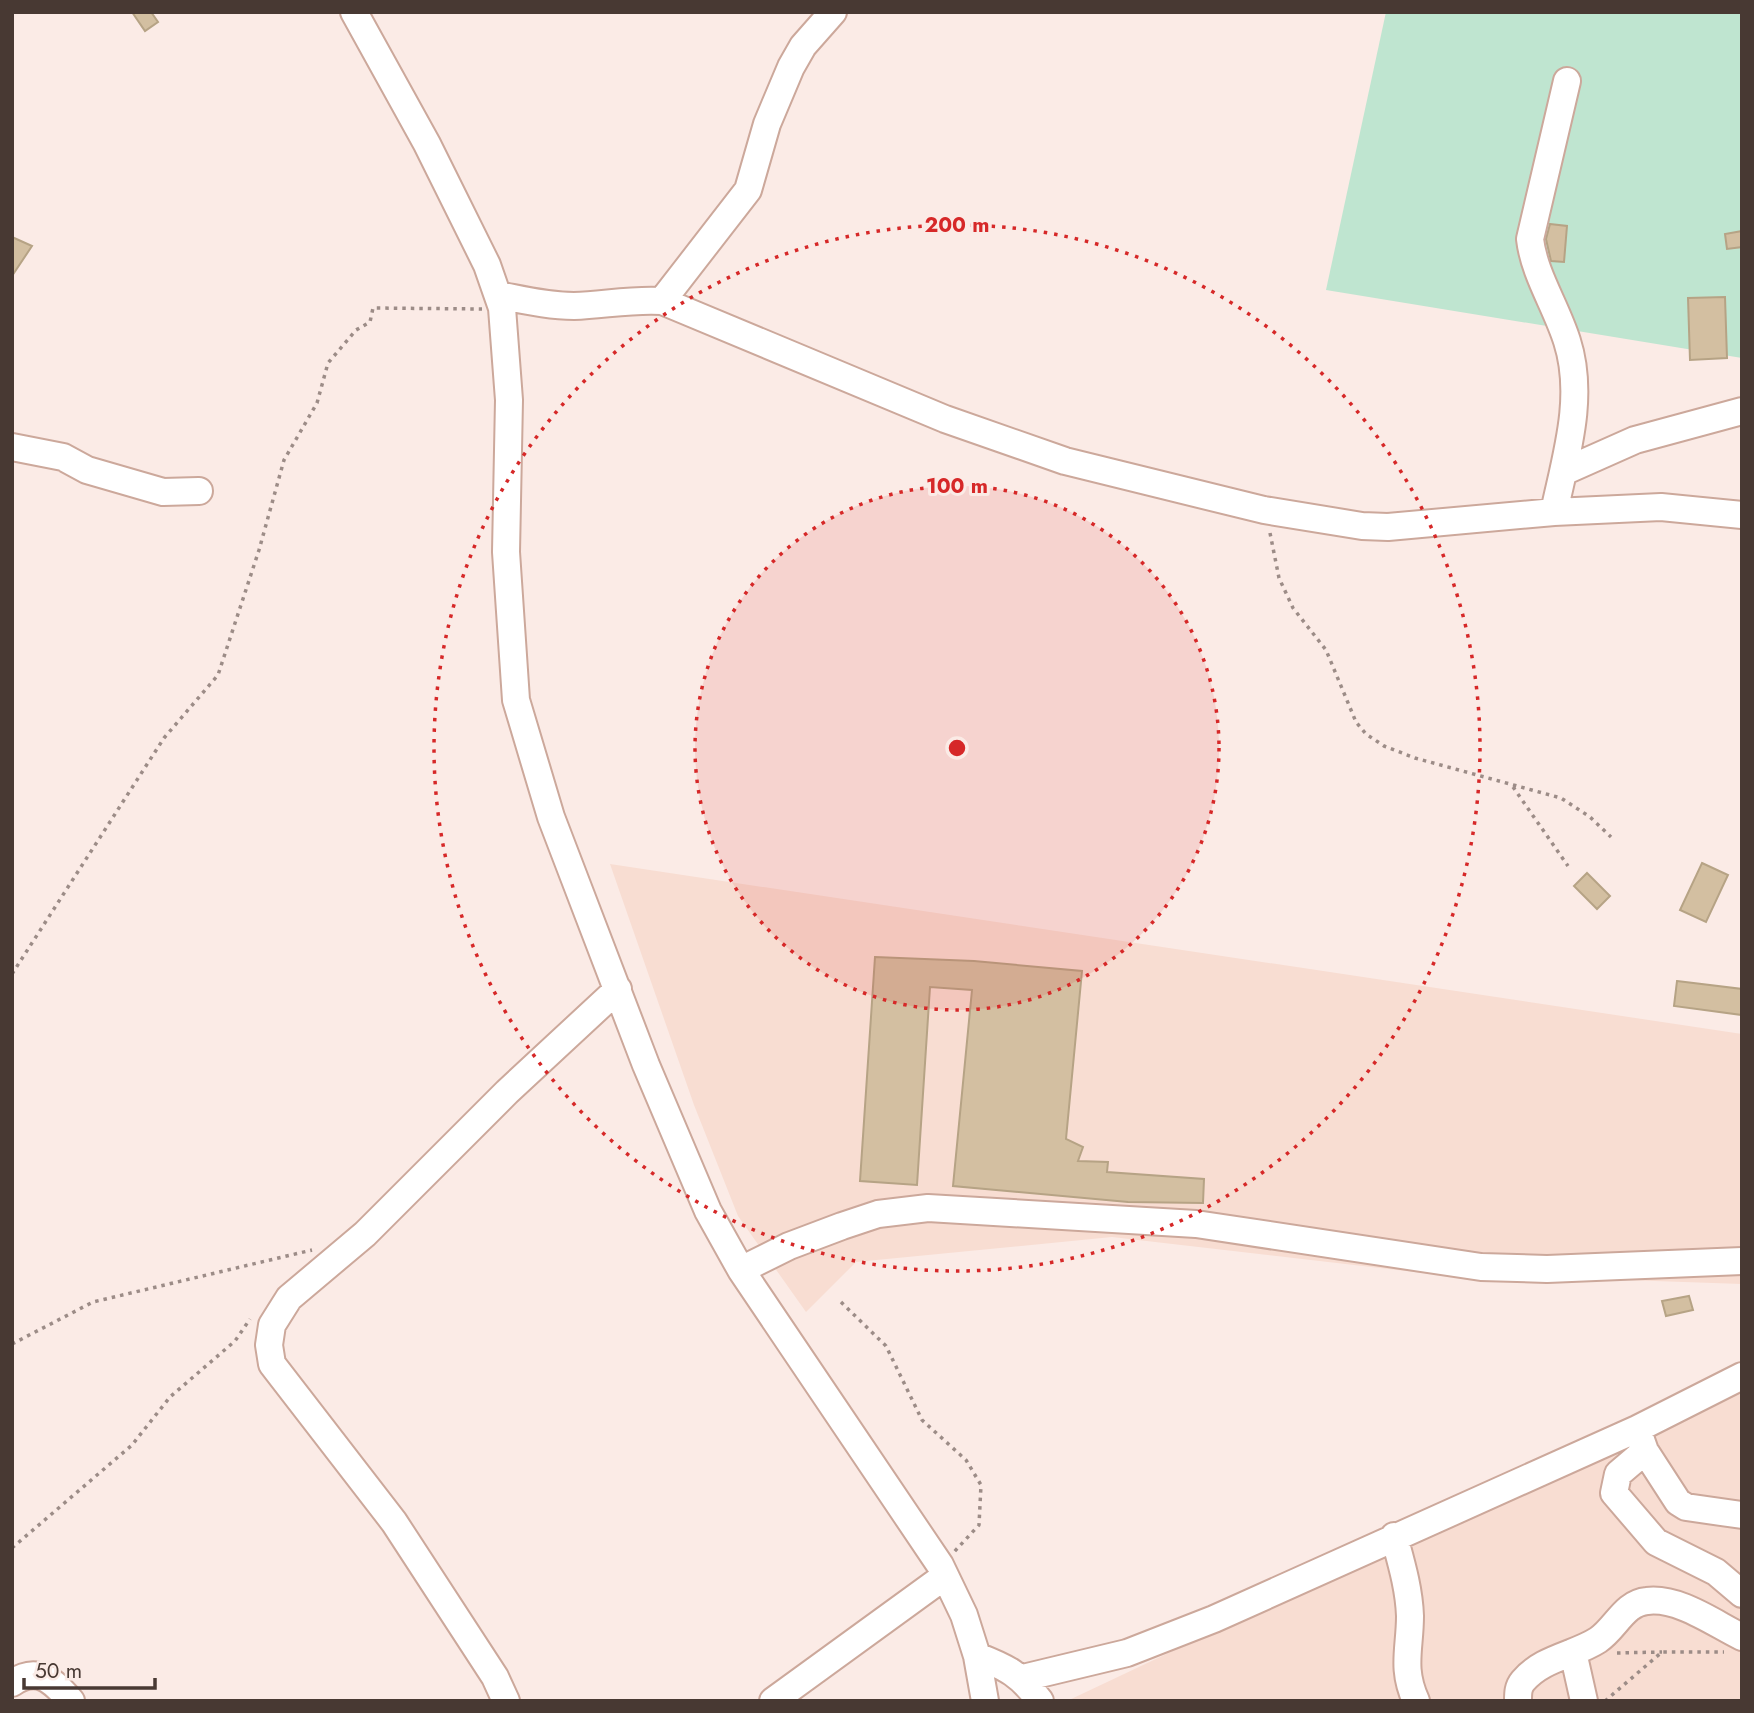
<svg xmlns="http://www.w3.org/2000/svg" width="1754" height="1713" font-family="Jost,sans-serif">
  <style>
    .built { fill: #f8ddd2 }
    .green { fill: #bfe5d0 }
    .building { fill: #d3bfa1; stroke: #b6a385; stroke-width: 2 }
    .lines { fill: none; stroke-linecap: round; stroke-linejoin: round }
    .minor-casing { stroke: #cca89b; stroke-width: 30 }
    .path { stroke: #9c8c87; stroke-width: 3.5; stroke-dasharray: 3.5 5; stroke-linecap: butt }
    .minor { stroke: #fff; stroke-width: 26 }
    .ring { fill: none; stroke: #d62828; stroke-width: 3.5; stroke-dasharray: 3.5 7 }
    .centre { fill: #d62828; stroke: #fbebe6; stroke-width: 3.5 }
    .ring-label { font-size: 21px; text-anchor: middle; font-weight: bold; fill: #d62828; stroke: #fbebe6; stroke-width: 6; stroke-linejoin: round; paint-order: stroke }
  </style>
  <rect width="100%" height="100%" fill="#fbebe6"/>
  <path class="built" d="M610 864 1742 1034V1284L1423 1273 1112 1237 856 1262 806 1312 738 1216 694 1105Z
    M1742 1392V1701H1067L1380 1553Z"/>
  <path class="green" d="M1386 12H1742V358L1326 290Z"/>
  <path class="building" d="M132 12H151L158 22 145 31Z
    M1550 224 1567 226 1564 262 1551 261 1546 239Z
    M1742 231V247L1727 249 1725 234Z
    M12 237 32 246 12 276Z
    M1725 297 1727 358 1690 360 1688 298Z
    M1702 863 1728 875 1706 922 1680 910Z
    M1587 873 1610 896 1597 909 1574 886Z
    M875 957 974 961 1082 971 1066 1139 1083 1147 1078 1161 1108 1162 1107 1172 1204 1179 1203 1203 1128 1202 953 1186 972 990 930 987 917 1185 860 1181Z
    M1677 981 1742 989V1015L1674 1006Z
    M1689 1296 1693 1310 1666 1316 1662 1301Z"/>
  <g class="lines">
    <defs>
      <path id="minor" d="M354 12 427 144 487 265 502 308 509 400 506 552 516 700 551 817 646 1065 708 1211 741 1270 940 1565 964 1615 977 1656 985 1701
        M498 295C524 300 548 306 574 306 604 305 631 299 662 301L945 419 1065 461 1264 510 1362 526 1388 527 1554 512 1661 507 1742 515
        M662 301 748 190 767 124 791 67 803 46 833 12
        M12 447 63 457 87 470 163 492 199 491
        M1563 472 1635 440 1742 411
        M1554 512C1566 456 1585 397 1567 341 1556 306 1534 274 1530 239L1567 81
        M741 1270 789 1246 842 1226 878 1214 928 1208 1196 1224 1481 1267 1547 1269 1742 1261
        M1639 1434 1645 1451 1678 1502 1686 1507 1742 1515
        M1645 1451 1618 1474 1614 1493 1656 1542 1716 1572 1742 1594
        M1394 1536C1401 1562 1409 1588 1410 1616 1410 1649 1401 1668 1416 1701
        M1573 1652 1584 1701
        M977 1656C1008 1668 1020 1674 1040 1701
        M1023 1678 1127 1653 1214 1619 1637 1429 1742 1376
        M12 1683C38 1665 53 1681 71 1701
        M506 1701 495 1677 394 1522 272 1364 269 1345 272 1325 289 1298 365 1234 507 1092 618 989
        M773 1701 945 1576
        M1518 1701C1518 1693 1518 1687 1523 1681 1542 1658 1575 1655 1598 1640 1616 1628 1624 1603 1647 1601 1679 1597 1715 1624 1742 1637"/>
    </defs>
    <use href="#minor" class="minor-casing"/>
    <path class="path" d="M1270 533 1279 578 1293 608 1326 650 1356 722 1366 734 1384 746 1415 758 1561 798 1590 817 1611 837
      M1513 787 1568 866
      M12 974 164 738 218 675 259 550 284 460 317 403 328 363 356 330 370 322 373 308 482 309
      M841 1302 886 1346 922 1420 966 1460 981 1485 979 1525 954 1552
      M12 1344 93 1302 312 1250
      M12 1548 132 1445 170 1397 235 1341 250 1319
      M1617 1653 1662 1652
      M1605 1701 1662 1652H1724"/>
    <use href="#minor" class="minor"/>
  </g>
  <circle cx="957" cy="748" r="262" fill="#d62828" fill-opacity=".12"/>
  <g class="ring">
    <circle cx="957" cy="748" r="262"/>
    <circle cx="957" cy="748" r="523"/>
  </g>
  <circle cx="957" cy="748" r="10" class="centre"/>
  <g class="ring-label">
    <text x="957" y="232">200 m</text>
    <text x="957" y="493">100 m</text>
  </g>
  <rect width="1754" height="1713" fill="none" stroke="#483933" stroke-width="28"/>
  <path d="M24 1678v10h131v-10" fill="none" stroke="#483933" stroke-width="3.5"/>
  <text x="35" y="1678" font-size="21" fill="#483933" stroke="#fbebe6" stroke-width="5" paint-order="stroke">50 m</text>
</svg>
